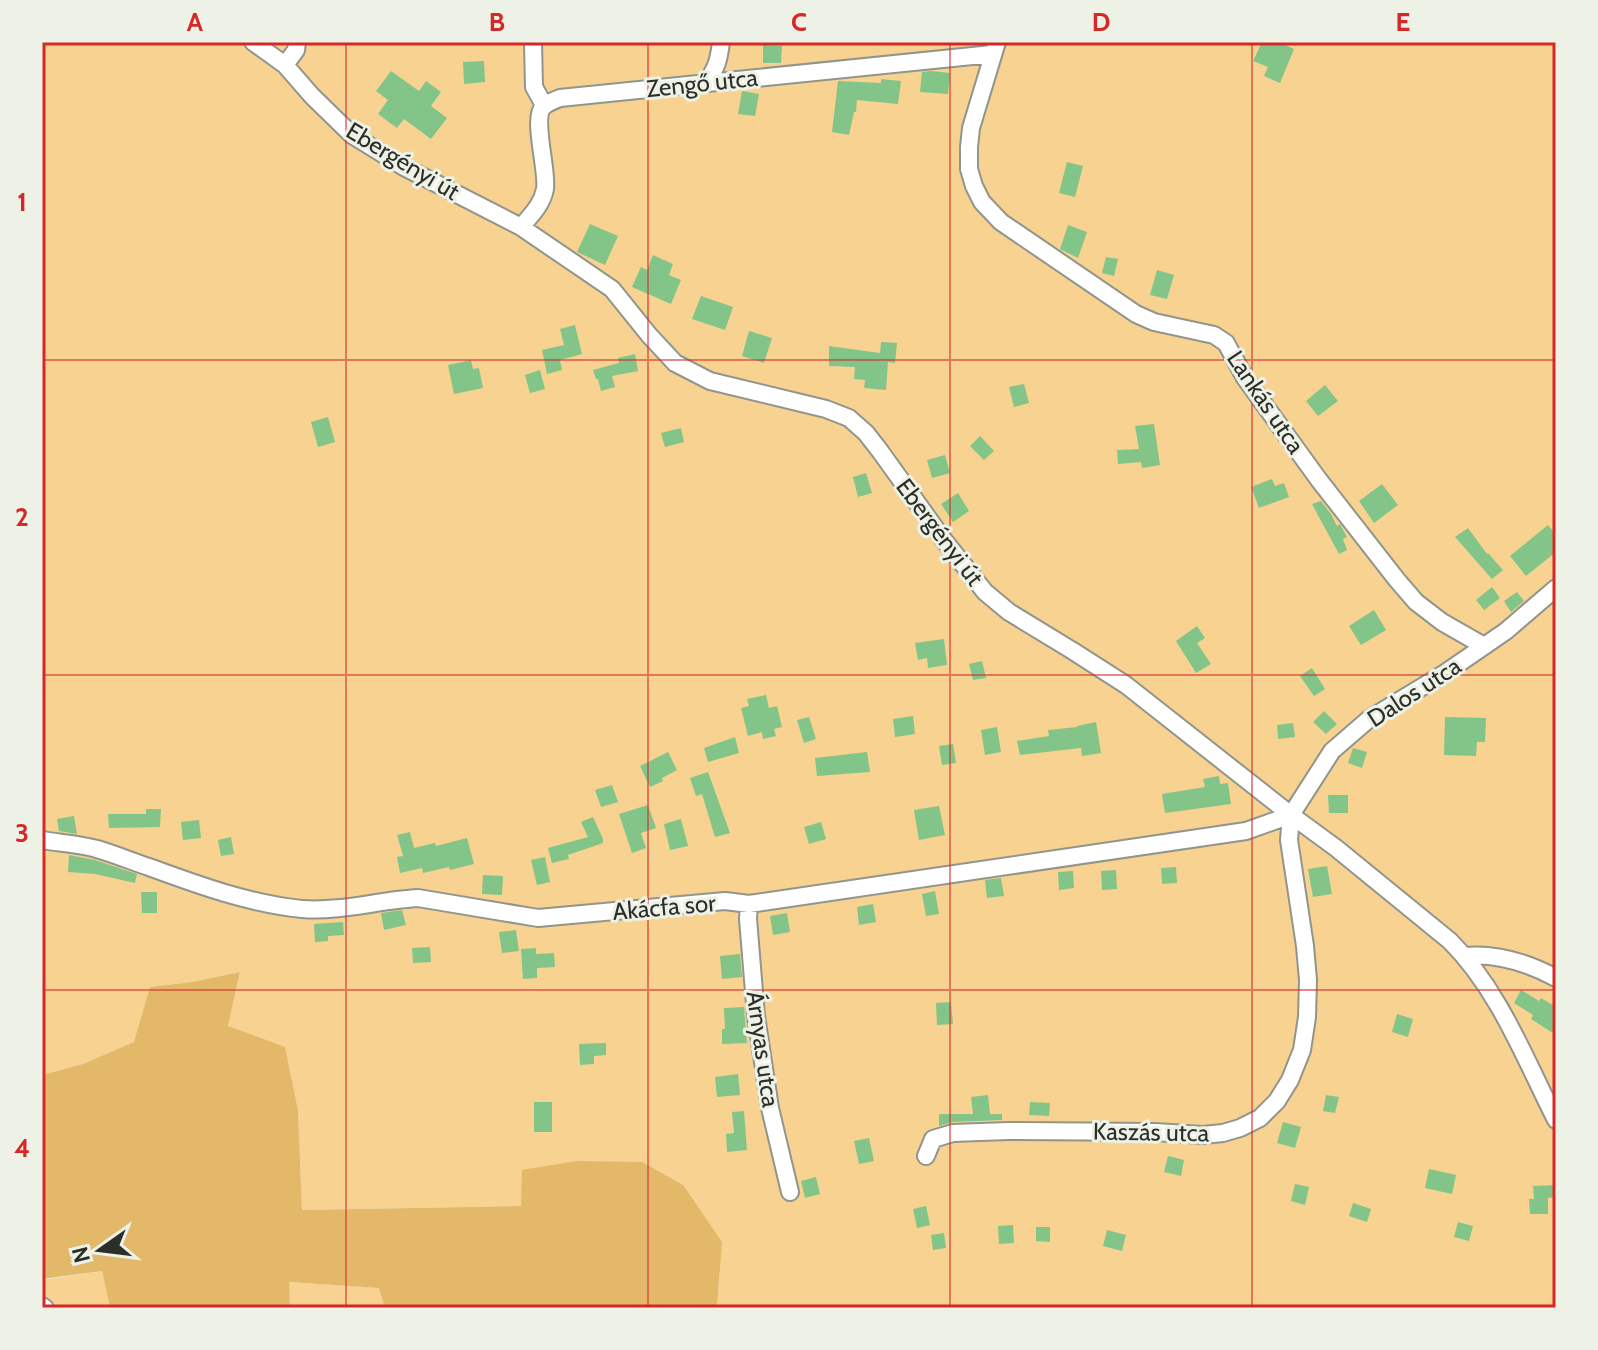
<svg xmlns="http://www.w3.org/2000/svg" width="1598" height="1350" font-family="Cabin,sans-serif">
  <style>
    .green { fill: #f7d290 }
    .forest { fill: #e3b869 }
    .building { fill: #83c588 }
    .lines { fill: none; stroke-linecap: round; stroke-linejoin: round }
    .minor-casing { stroke: #91958b; stroke-width: 20 }
    .minor { stroke: #fff; stroke-width: 16 }
    .grid { fill: none; stroke: #d62828; stroke-width: 2; stroke-opacity: 0.55 }
    .labels { text-anchor: middle; dominant-baseline: central; stroke-width: 6; stroke-linejoin: round; paint-order: stroke }
    .street-label { font-size: 24px; fill: #2c2e2a; stroke: #edf1e6 }
    .neatline { fill: none; stroke: #d62828; stroke-width: 3 }
    .grid-label { font-size: 26px; text-anchor: middle; font-weight: bold; fill: #d62828 }
  </style>
  <rect width="100%" height="100%" fill="#edf1e6"/>
  <path class="green" d="M42 42H1556V1308H717L720 1271 521 1206 302 1210 298 1110 285 1048 228 1026 240 972 192 982 150 987 135 1042 83 1064 42 1075Z
    M102 1271 110 1308H42V1280Z
    M288 1282 380 1288 385 1308H290Z"/>
  <path class="forest" d="M240 972 228 1026 285 1047 298 1110 302 1210 521 1206 522 1170 577 1161 642 1162 683 1185 722 1242 717 1308H385L379 1288 289 1282 290 1308H110L102 1271 42 1279V1075L83 1064 134 1042 150 987 192 982Z"/>
  <path class="building" d="M1262 42H1279L1294 49 1280 83 1264 76 1268 67 1253 61Z
    M763 45 782 46 781 63H763Z
    M484 61 485 82 464 84 463 62Z
    M391 71 419 91 426 81 441 92 431 106 447 118 431 139 404 119 397 128 378 114 388 100 376 91Z
    M931 71 950 73 948 94 920 92 922 72Z
    M881 79 901 81 898 104 857 100 856 112H854L849 135 832 132 838 81 881 83Z
    M742 91 759 94 755 116 738 114Z
    M1067 162 1083 166 1075 197 1059 193Z
    M590 224 618 236 605 265 577 252Z
    M1068 225 1087 232 1078 258 1060 249Z
    M653 255 673 264 669 275 681 280 671 304 632 287 641 267 647 270Z
    M1106 257 1118 259 1114 276 1102 273Z
    M1157 270 1174 275 1167 299 1150 295Z
    M701 296 733 307 725 330 692 319Z
    M575 325 582 354 560 360 562 370 547 374 542 350 564 345 560 329Z
    M749 331 772 338 764 363 742 356Z
    M881 342 897 343 895 363 888 362 886 390 864 388 865 380 854 379 855 367 829 366V346L880 353Z
    M635 354 638 371 612 376 615 387 601 391 598 379H596L593 370 619 363 618 358Z
    M471 360 473 369 479 368 483 388 454 394 448 365Z
    M540 370 545 389 530 393 525 375Z
    M1024 384 1029 403 1014 407 1009 387Z
    M1325 385 1338 401 1318 416 1306 401Z
    M328 417 335 442 318 447 311 422Z
    M1154 424 1160 465 1142 468 1141 462 1118 464 1117 450 1139 449 1135 426Z
    M681 428 684 442 665 447 661 433Z
    M980 436 994 451 984 460 970 446Z
    M945 455 950 473 932 478 927 460Z
    M866 473 872 493 858 497 853 477Z
    M1272 479 1275 486 1284 483 1289 497 1259 508 1251 487Z
    M1382 484 1398 505 1374 523 1359 501Z
    M958 493 969 511 953 522 941 504Z
    M1321 501 1331 514 1337 526 1340 524 1347 537 1343 539 1347 550 1339 554 1312 504Z
    M1548 525 1556 535V552L1526 576 1510 556Z
    M1468 528 1487 554 1488 553 1503 570 1492 579 1455 537Z
    M1492 587 1500 598 1484 610 1476 600Z
    M1517 592 1524 601 1511 612 1504 601Z
    M1374 610 1386 630 1361 645 1349 626Z
    M1197 626 1205 638 1197 643 1211 664 1196 673 1176 641Z
    M944 639 947 665 928 668 927 658 918 660 915 643Z
    M982 661 986 678 973 680 969 664Z
    M1312 668 1325 689 1314 696 1300 676Z
    M766 695 769 708 777 706 782 727 774 729 776 736 763 739 762 732 748 736 741 708 749 706 747 699Z
    M1324 711 1337 724 1326 734 1313 722Z
    M913 716 915 734 895 737 893 719Z
    M809 717 816 739 804 743 797 720Z
    M1445 717 1486 718 1485 742H1477L1476 756 1444 755Z
    M1096 722 1101 753 1082 756 1081 748 1020 755 1017 741 1049 736 1048 730 1077 727V726Z
    M1293 723 1295 737 1278 739 1277 725Z
    M997 727 1001 752 985 755 981 730Z
    M735 737 739 753 708 762 704 748Z
    M953 744 956 763 942 765 939 746Z
    M1353 748 1367 752 1362 768 1348 763Z
    M668 752 677 770 662 778 663 781 650 787 640 766Z
    M867 752 870 772 817 776 815 758Z
    M708 772 730 833 715 837 702 794 696 796 690 778Z
    M1219 776 1220 784 1228 783 1231 804 1165 813 1162 794 1205 787 1203 779Z
    M612 785 618 802 601 807 595 790Z
    M1328 795H1348V813H1329Z
    M648 805 656 828 641 833 646 848 632 853 619 814Z
    M939 806 945 835 919 840 914 810Z
    M146 809H161L160 827 109 828 108 814H146Z
    M74 816 77 834 59 831 57 819Z
    M593 817 603 839V843L568 855 569 859 552 863 548 848 588 837 581 822Z
    M681 819 688 846 670 850 664 824Z
    M199 820 201 838 183 840 181 822Z
    M821 822 826 839 809 844 804 827Z
    M410 832 414 848 435 843 436 846 467 838 474 864 450 870 449 867 423 873 422 868 400 873 397 857 403 856 397 835Z
    M231 837 234 854 221 856 218 840Z
    M69 855 95 860 137 874 135 883 95 874 68 872Z
    M545 857 550 882 537 885 531 860Z
    M1327 866 1332 894 1313 897 1308 869Z
    M1176 867 1177 883 1162 884 1161 868Z
    M1116 870 1117 889 1102 890 1101 871Z
    M1073 871 1074 888 1059 890 1058 872Z
    M483 875 503 876 502 895 482 894Z
    M1001 878 1004 896 987 898 985 880Z
    M935 891 939 914 926 916 922 894Z
    M141 892H157V913H142Z
    M873 904 876 922 859 925 857 907Z
    M402 910 406 925 384 930 381 913Z
    M787 913 790 932 773 935 770 916Z
    M343 922 344 935 328 936V941L315 942 314 924Z
    M516 930 519 951 502 953 499 932Z
    M430 947 431 962 413 963 412 948Z
    M536 948V954L554 953 555 967 537 968V978L523 979 521 949Z
    M740 954 742 977 722 979 720 956Z
    M1521 990 1539 1001 1541 998 1556 1007V1035L1531 1019 1533 1015 1514 1003Z
    M951 1002 953 1024 937 1025 936 1003Z
    M744 1007 747 1043 722 1044V1029H725L724 1008Z
    M1397 1014 1413 1019 1408 1037 1392 1032Z
    M606 1043V1055L594 1056V1064L580 1065 579 1044Z
    M738 1074 740 1095 717 1097 715 1077Z
    M988 1095 990 1114H1002V1120L953 1122 939 1126V1114H973L971 1097Z
    M1326 1095 1339 1097 1335 1113 1323 1111Z
    M534 1102H552V1132H534Z
    M1030 1102 1050 1103 1049 1116 1029 1115Z
    M744 1111 747 1150 727 1152 726 1134 734 1133 732 1112Z
    M1283 1122 1301 1127 1295 1148 1277 1143Z
    M869 1138 874 1161 859 1164 854 1141Z
    M1168 1156 1184 1160 1181 1176 1164 1172Z
    M1429 1169 1456 1175 1452 1194 1425 1188Z
    M816 1177 820 1194 805 1198 801 1181Z
    M1295 1184 1309 1187 1305 1205 1291 1201Z
    M1556 1185V1197L1548 1198V1214H1530L1529 1199H1534L1533 1186Z
    M1353 1203 1371 1209 1367 1222 1349 1216Z
    M926 1206 930 1225 917 1228 913 1209Z
    M1458 1222 1473 1226 1469 1241 1454 1237Z
    M1013 1225 1014 1243 999 1244 998 1226Z
    M1036 1227H1050V1242L1036 1241Z
    M1107 1230 1126 1235 1122 1251 1103 1246Z
    M944 1233 946 1248 933 1250 931 1235Z"/>
  <g class="lines">
    <defs>
      <path id="minor" d="M253 42 285 65 312 96 352 135 404 167 521 227 612 289 649 335 675 363 710 381 826 409 849 418 866 433 880 451 943 539 985 592 1009 612 1073 651 1126 685 1291 815 1336 848 1450 941C1499 990 1525 1059 1556 1120
        M533 42 534 87 544 105
        M997 42 971 128 969 147V169L974 186 982 202 1001 222 1136 314 1154 322 1214 335 1226 343 1245 378 1319 480 1397 580 1416 602 1442 622 1484 646
        M285 65 296 50 297 42
        M706 82C717 69 719 58 721 42
        M521 227C531 215 542 205 545 189 548 171 532 119 543 107 547 103 555 100 560 98L992 54
        M42 840C60 843 79 844 97 849 114 854 131 861 149 867 198 885 250 904 302 909 341 912 380 900 418 898L538 918 725 901 749 904 1246 831 1291 815
        M749 904 748 919 756 1016 770 1108 790 1192
        M1465 956C1496 953 1528 963 1556 978
        M926 1156 933 1139 953 1133 1008 1131 1155 1132 1203 1135 1223 1133 1240 1128 1260 1118 1277 1101 1290 1080 1302 1050 1307 1017 1308 980 1305 946 1289 840 1291 815 1332 751 1369 719 1445 673 1506 631 1556 588
        M42 1306 45 1308"/>
    </defs>
    <use href="#minor" class="minor-casing"/>
    <use href="#minor" class="minor"/>
  </g>
  <path class="grid" d="M346 42V1308M648 42V1308M950 42V1308M1252 42V1308M42 360H1556M42 675H1556M42 990H1556"/>
  <g class="labels">
    <g class="street-label">
      <text transform="translate(702 83) rotate(-6)">Zengő utca</text>
      <text transform="translate(403 161) rotate(31)">Ebergényi út</text>
      <text transform="translate(1266 402) rotate(56)">Lankás utca</text>
      <text transform="translate(940 532) rotate(53)">Ebergényi út</text>
      <text transform="translate(1414 692) rotate(-33)">Dalos utca</text>
      <text transform="translate(664 907) rotate(-5)">Akácfa sor</text>
      <text transform="translate(763 1049) rotate(82)">Árnyas utca</text>
      <text transform="translate(1151 1132) rotate(1)">Kaszás utca</text>
    </g>
  </g>
  <rect width="1598" height="1350" fill="none" stroke="#edf1e6" stroke-width="88"/>
  <g transform="translate(100 1250) rotate(256)" stroke="#edf1e6" stroke-width="6" paint-order="stroke">
  <path d="M0-6L14 30L0 20L-14 30Z" fill="#2c2e2a"/>
  <text y="-12" font-size="22" font-weight="bold" text-anchor="middle" fill="#2c2e2a">N</text>
  </g>
  <rect x="44" y="44" width="1510" height="1262" class="neatline"/>
  <g class="grid-label">
    <text x="195" y="31">A</text>
    <text x="497" y="31">B</text>
    <text x="799" y="31">C</text>
    <text x="1101" y="31">D</text>
    <text x="1403" y="31">E</text>
    <text x="22" y="211">1</text>
    <text x="22" y="526">2</text>
    <text x="22" y="842">3</text>
    <text x="22" y="1157">4</text>
  </g>
</svg>
